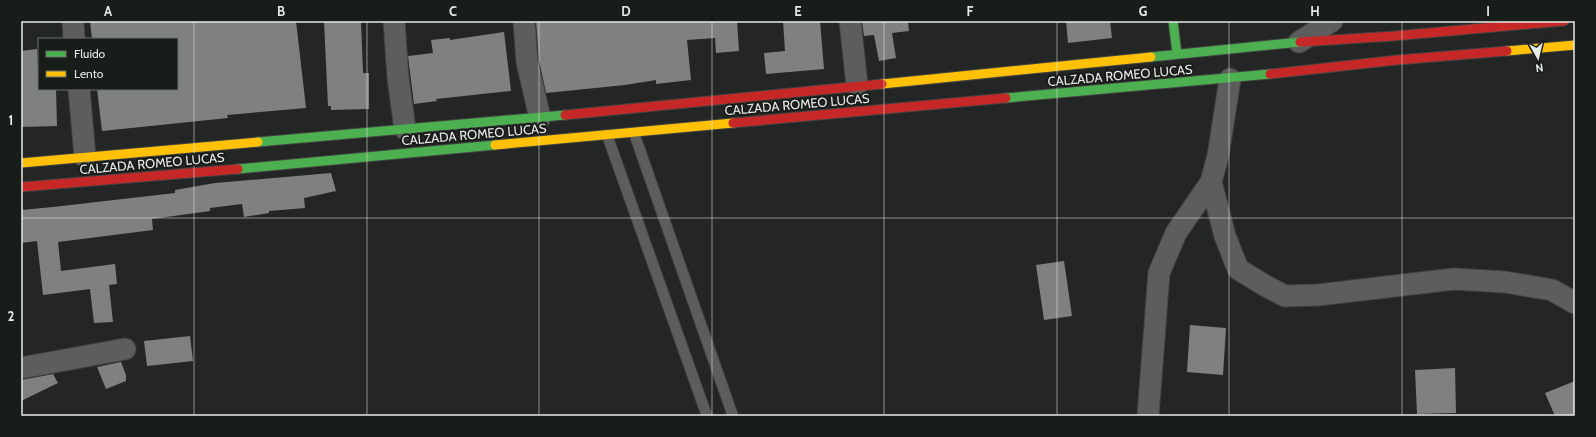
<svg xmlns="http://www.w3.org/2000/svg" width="1596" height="437" font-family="Cabin,sans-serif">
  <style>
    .building { fill: #7f8180 }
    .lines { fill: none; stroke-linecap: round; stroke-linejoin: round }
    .lane-casing { stroke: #414341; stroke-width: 12 }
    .street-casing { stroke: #414341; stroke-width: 23 }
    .fast-casing { stroke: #414341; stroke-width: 11 }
    .slow-casing { stroke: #414341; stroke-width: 11 }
    .jam-casing { stroke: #414341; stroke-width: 11 }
    .lane { stroke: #5c5d5c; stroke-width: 10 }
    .street { stroke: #5c5d5c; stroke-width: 21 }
    .fast { stroke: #4caf50; stroke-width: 9 }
    .slow { stroke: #ffc107; stroke-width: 9 }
    .jam { stroke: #c62828; stroke-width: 9 }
    .grid { fill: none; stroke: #e7e9e7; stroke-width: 1; stroke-opacity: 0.55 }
    .labels { text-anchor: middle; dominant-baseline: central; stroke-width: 4; stroke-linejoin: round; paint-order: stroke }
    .street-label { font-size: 13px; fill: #e7e9e7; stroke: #191d1a }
    .neatline { fill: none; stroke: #e7e9e7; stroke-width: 1.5 }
    .grid-label { font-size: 13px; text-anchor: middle; font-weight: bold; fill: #e7e9e7 }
  </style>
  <rect width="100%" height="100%" fill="#242625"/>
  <path class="building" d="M90 21H296L306 108 227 115 228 118 102 131 97 89H177V39H92Z
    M324 21H361L363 73H369V109L331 110V106H328Z
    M544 21H737L739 51 716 53 715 38 687 40 691 80 656 84V80L625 85 546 93 539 60 536 22Z
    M783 21H820L824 69 766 74 764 53 785 51Z
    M862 21H908L909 31 892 33 896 58 879 61 874 35 864 36Z
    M1066 21H1110L1112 38 1068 43Z
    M504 32 511 91 436 99 437 101 414 104 408 56 433 53 431 40 450 38V40Z
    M37 49 39 89H56L57 126 21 127V51Z
    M331 173 336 191 304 198 305 208 269 211V213L244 217 242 204 210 208V211L152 219 153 230 58 242 61 271 115 264 117 284 109 285 113 322 94 323 90 289 43 295 37 241 21 243V210L53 207 175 193V190L215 183Z
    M1064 261 1072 316 1044 320 1036 265Z
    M1190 325 1226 328 1223 375 1187 372Z
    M190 336 193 361 147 366 144 341Z
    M121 362 126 375V381L106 389 97 367Z
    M1455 368 1456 413 1417 414 1415 370Z
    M53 374 58 383 21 401V380Z
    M1575 381V416H1555L1545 393Z"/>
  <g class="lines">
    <defs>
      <path id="lane" d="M634 133 733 416
        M607 135 707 416"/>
      <path id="street" d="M73 21 74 39
        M394 21 398 78 405 129
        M524 21 527 62 540 118
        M850 21 857 85
        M1299 42 1332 21
        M79 89 85 157
        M1211 182 1225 236 1238 269 1264 285 1285 296 1318 295 1454 279 1505 282 1552 290 1575 303
        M21 368 125 349
        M1148 416 1159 273 1176 233 1211 182 1218 156 1230 79"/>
      <path id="fast" d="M1173 21 1177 54
        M1151 57 1300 42
        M1006 98 1270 74
        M258 142 565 115
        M238 169 495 145"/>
      <path id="slow" d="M1507 51 1575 45
        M882 84 1151 57
        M495 145 733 123
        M21 163 258 142"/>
      <path id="jam" d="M1300 42 1394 36 1564 21
        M1270 74 1397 60 1507 51
        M565 115 882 84
        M733 123 1006 98
        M21 187 238 169"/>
    </defs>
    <use href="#lane" class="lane-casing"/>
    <use href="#street" class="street-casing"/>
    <use href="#fast" class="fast-casing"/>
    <use href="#slow" class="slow-casing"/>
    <use href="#jam" class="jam-casing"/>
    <use href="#lane" class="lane"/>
    <use href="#street" class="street"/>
    <use href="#fast" class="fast"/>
    <use href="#slow" class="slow"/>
    <use href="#jam" class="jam"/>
  </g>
  <path class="grid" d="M194 21V416M367 21V416M539 21V416M712 21V416M884 21V416M1057 21V416M1229 21V416M1402 21V416M21 218H1575"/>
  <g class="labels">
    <g class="street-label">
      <text transform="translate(1120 75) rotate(-5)">CALZADA ROMEO LUCAS</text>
      <text transform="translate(797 104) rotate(-5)">CALZADA ROMEO LUCAS</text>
      <text transform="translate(474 134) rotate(-5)">CALZADA ROMEO LUCAS</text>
      <text transform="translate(152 163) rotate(-5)">CALZADA ROMEO LUCAS</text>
    </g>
  </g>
  <rect width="1596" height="437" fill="none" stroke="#191d1a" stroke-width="44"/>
  <rect x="38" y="38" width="140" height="52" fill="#191d1a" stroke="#6b6f6c"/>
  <rect x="46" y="51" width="20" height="6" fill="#4caf50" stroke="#6b6f6c"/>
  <text x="74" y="58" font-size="12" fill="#e7e9e7">Fluido</text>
  <rect x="46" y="71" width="20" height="6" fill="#ffc107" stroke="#6b6f6c"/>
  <text x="74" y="78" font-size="12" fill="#e7e9e7">Lento</text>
  <g transform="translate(1538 58) rotate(172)" stroke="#191d1a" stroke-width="3" paint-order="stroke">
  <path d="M0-3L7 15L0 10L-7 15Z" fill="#e7e9e7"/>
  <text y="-6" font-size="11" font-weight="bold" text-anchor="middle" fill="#e7e9e7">N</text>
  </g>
  <rect x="22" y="22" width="1552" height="393" class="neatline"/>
  <g class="grid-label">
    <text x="108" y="16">A</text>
    <text x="281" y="16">B</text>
    <text x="453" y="16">C</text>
    <text x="626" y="16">D</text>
    <text x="798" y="16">E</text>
    <text x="970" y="16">F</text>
    <text x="1143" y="16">G</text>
    <text x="1315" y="16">H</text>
    <text x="1488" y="16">I</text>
    <text x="11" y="125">1</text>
    <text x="11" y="321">2</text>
  </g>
</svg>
